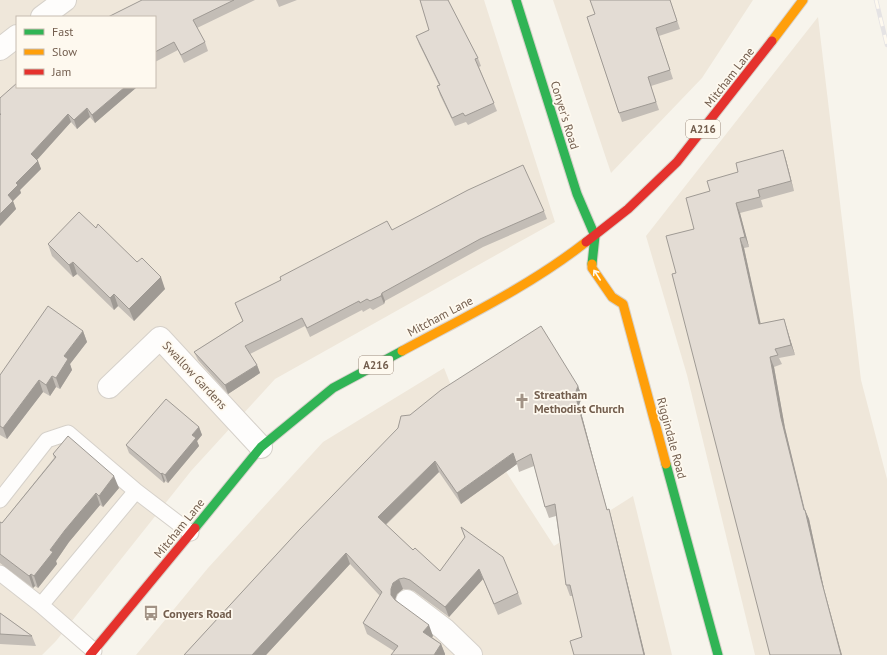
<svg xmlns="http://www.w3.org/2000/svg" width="887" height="655" font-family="'PT Sans',sans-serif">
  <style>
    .residential { fill: #efe7da; fill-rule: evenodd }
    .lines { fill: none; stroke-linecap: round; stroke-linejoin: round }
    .lane-casing { stroke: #d6d1ca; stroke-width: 17 }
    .street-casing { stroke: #d6d1ca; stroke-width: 24 }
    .fast-casing { stroke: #d7d1ca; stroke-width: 11 }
    .slow-casing { stroke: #d7d1ca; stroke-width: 11 }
    .jam-casing { stroke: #d7d1ca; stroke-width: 11 }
    .lane { stroke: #fefdfc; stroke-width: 15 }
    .street { stroke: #fefdfc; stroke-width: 22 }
    .fast { stroke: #30b455; stroke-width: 9 }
    .slow { stroke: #ff9f0a; stroke-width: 9 }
    .jam { stroke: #e5322d; stroke-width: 9 }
    .rail-casing { stroke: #e5e3e4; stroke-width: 4.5 }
    .rail { stroke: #fef9ef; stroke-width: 3; stroke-dasharray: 9; stroke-linecap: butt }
    .wall { fill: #c3bdb6 }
    .shaded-wall { fill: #9f9a94 }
    .building { fill: #e3dcd4; stroke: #9f9a94 }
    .oneway { stroke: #fef9ef }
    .labels { text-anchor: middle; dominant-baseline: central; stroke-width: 3.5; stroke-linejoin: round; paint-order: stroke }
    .shield { fill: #fef9ef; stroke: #9d8c7e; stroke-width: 1 }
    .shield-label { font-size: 11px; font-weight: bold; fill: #735e4e }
    .street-label { font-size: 12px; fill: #735e4e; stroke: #fef9ef }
    .poi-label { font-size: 12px; font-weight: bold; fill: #735e4e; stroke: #fef9ef; text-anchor: start }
  </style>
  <rect width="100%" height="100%" fill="#f7f4ec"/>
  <path class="residential" d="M0 0H484L555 222 275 379 191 471 56 641 42 655H0ZM17 17H155V87H17Z
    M553 0H753L702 78 611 173Z
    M818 17 861 380 887 479V655H755L687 375 646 236Z
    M444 368 452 388 554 546 633 496 672 655H136L208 568 323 442Z"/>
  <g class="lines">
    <defs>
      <path id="lane" d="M0 500 47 440 68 433 136 491
        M0 573 41 605 94 651
        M41 605 136 491 191 533"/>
      <path id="street" d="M42 17 65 0
        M0 49 17 36
        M109 387 160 338 261 447
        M407 601 444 629 471 655"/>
      <path id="fast" d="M516 0 577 194 595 236 592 264
        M666 464 718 655
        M195 528 261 447 333 388 402 351"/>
      <path id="slow" d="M772 41 803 0
        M592 264V268L612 297 623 304 666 464
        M402 351C465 317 530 286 586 242"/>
      <path id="jam" d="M586 242 628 209 677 162 772 41
        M90 655 195 528"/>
    </defs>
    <use href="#lane" class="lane-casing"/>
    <use href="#street" class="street-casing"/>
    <use href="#fast" class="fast-casing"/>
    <use href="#slow" class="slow-casing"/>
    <use href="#jam" class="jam-casing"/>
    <use href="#lane" class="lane"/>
    <use href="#street" class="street"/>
    <use href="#fast" class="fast"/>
    <use href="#slow" class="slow"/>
    <use href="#jam" class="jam"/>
    <defs>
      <path id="rail" d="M876 0 887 45"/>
    </defs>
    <use href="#rail" class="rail-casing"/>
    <use href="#rail" class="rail"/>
  </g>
  <path class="wall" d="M142 0H255L197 28 205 42 208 51 184 63 178 50 155 62V17Z
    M276 0H297L279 7Z
    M420 0H448L450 4 478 58 481 66 479 67 497 111 468 125 466 122 455 126 440 95 437 86 439 85 419 44 416 36 429 30Z
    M670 0 680 29 659 36 673 79 651 86 659 110 622 122 587 17Z
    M17 87H137L95 123 90 117 77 129 71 122 37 160 38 161 41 169 20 190 21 193 13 201 16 209 0 226V98Z
    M783 150 786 160 794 191 761 200 763 207 740 213 749 247 744 248 760 324 784 319 787 329 795 355 779 358 782 364 774 367 785 428 805 510 809 519 824 589 676 273 710 191 738 172Z
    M544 211 547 219 483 247 385 301 384 304 373 310 370 308 363 312 362 310 310 337 305 326 250 354 257 365 260 373 228 394 198 360 194 352 243 321 238 311 235 303 281 280 280 277 392 230Z
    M96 228 165 289 134 321 118 306 114 310 77 274 73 277 52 256 48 244Z
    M83 331 87 342 70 364 72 370 60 389 56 387 50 396 43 392 7 439 0 435V375Z
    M578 386 582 397 579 405 607 510 609 509 612 520 645 655H574L582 637 573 596H570L566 585 556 516 549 518 545 507 534 466 519 472 517 464 461 504 439 472 386 525 413 550 440 571 465 538 461 527 518 593 522 604 498 615 483 579 449 617 414 591 408 589H403L397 594 395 599 433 636 432 637 441 644 445 654 394 651 367 634 363 623 380 596 350 564 266 655H184L300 529Z
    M199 427 202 435 197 441 199 446 168 483 165 481 164 483 129 453 126 445Z
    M53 454 119 488 103 507 100 505 69 542 56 561 57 564 38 588 35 586 33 588 0 563V522L2 523 54 458Z
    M0 613 32 636 36 646 0 644Z"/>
  <path class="shaded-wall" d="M125 87H137L95 123 92 115Z
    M87 108 90 117 77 129 74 120Z
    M68 114 71 122 35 162 31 154Z
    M783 150 786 160 794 191 791 181Z
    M38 161 41 169 20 190 21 193 13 201 16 209 0 226V214L8 195 16 183Z
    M736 203 740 213 749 247 745 237Z
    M740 238 744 248 763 334 759 324Z
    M73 262 77 274 73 277 69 265Z
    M161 277 165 289 134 321 129 309Z
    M382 293 385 301 384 304 381 296Z
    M114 294 118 306 114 310 110 298Z
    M784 319 787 329 795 355 791 345Z
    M83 331 87 342 70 364 72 370 60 389 56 378 64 356Z
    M770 357 774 367 785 428 807 520 804 510 781 418Z
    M257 365 260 373 228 394 225 385Z
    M52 376 56 387 50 396 46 385Z
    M39 380 43 392 7 439 3 428Z
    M578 386 582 397 579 405 610 521 607 510 575 394Z
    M199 427 202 435 197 441 199 446 168 483 165 475 192 435Z
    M513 453 517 464 461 504 457 493Z
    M435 461 439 472 382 528 378 517Z
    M162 473 165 481 164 483 161 474Z
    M114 476 119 488 103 507 99 496Z
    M96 493 100 505 69 542 56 561 57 564 38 588 34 576 50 550 65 530Z
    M609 509 612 520 645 655H644Z
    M805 510 809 519 824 589 842 655H841L821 579Z
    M346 553 350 564 266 655H252Z
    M479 569 483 579 449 617 445 607Z
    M31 574 35 586 33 588 29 576Z
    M399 579 403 589 397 594 395 600 391 595V589L393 583Z
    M429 625 433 636 427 643 423 632Z
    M441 644 445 654V655H434Z"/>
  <path class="building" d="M142 0H234L193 20 205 42 181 55 174 42 155 52V17H108Z
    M420 0H448L478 58 475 59 494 103 465 116 463 113 452 118 437 86 440 85 416 36 429 30Z
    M590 0H670L677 21 656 28 670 70 648 77 656 102 619 113 587 17 595 14Z
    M17 83V87H125L92 115 87 108 74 120 68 114 31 154 38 161 16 183 18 185 8 195 13 201 0 214V115L1 114H0V98Z
    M783 150 791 181 758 190 760 197 736 203 745 237 740 238 759 324 784 319 791 345 775 349 778 355 770 357 781 418 804 510H805L821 579 841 655H770L672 274 676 273 666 236 694 229 686 198 710 191 707 181 738 172 736 163Z
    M523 165 544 211 480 239 382 293 381 296 370 301 367 299 360 303 359 301 307 328 302 318 245 346 257 365 225 385 194 352 243 321 235 303 281 280 280 277 387 221 392 230 468 190Z
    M79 212 96 228 98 224 137 262 142 258 161 277 129 309 114 294 110 298 73 262 69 265 48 244Z
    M48 306 83 331 64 356 68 359 56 378 52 376 46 385 39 380 3 428 0 426V375Z
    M541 326 578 386 575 394 607 510 609 509 644 655H574L570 641 582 637 570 585H566L555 504 545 507 531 454 516 462 513 453 457 493 435 461 378 517 413 550 415 548 440 571 465 537 461 527 503 557 518 593 494 604 479 569 445 607 410 580 404 578 399 579 393 583 391 589V595L395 600 429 625 423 632 441 644 434 655H391L398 646 363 623 382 592 346 553 252 655H184L300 529 398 428 401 416 410 415 441 390Z
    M166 399 199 427 192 435 196 438 165 475 162 473 161 474 126 445Z
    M68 436 114 476 99 496 96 493 65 530 50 550 53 552 34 576 31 574 29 576 0 554V522L2 523 56 457 53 454Z
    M0 613 32 636 0 634Z"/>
  <defs><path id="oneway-shaft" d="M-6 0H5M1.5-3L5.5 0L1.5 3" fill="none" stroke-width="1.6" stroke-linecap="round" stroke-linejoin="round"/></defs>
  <use class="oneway" href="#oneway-shaft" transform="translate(597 275) rotate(-123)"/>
  <defs>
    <symbol id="church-bare" viewBox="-9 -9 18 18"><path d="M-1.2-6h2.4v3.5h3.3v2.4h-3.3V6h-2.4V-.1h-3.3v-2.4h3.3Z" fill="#a19285" stroke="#fef9ef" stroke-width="2.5" paint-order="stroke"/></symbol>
    <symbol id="bus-bare" viewBox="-9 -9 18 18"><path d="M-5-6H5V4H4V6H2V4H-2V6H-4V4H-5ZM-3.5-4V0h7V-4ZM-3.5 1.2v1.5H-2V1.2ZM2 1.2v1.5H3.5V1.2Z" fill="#a19285" stroke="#fef9ef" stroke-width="2.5" paint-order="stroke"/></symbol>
  </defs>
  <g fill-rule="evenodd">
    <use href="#church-bare" x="511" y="390" width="22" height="22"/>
    <use href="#bus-bare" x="140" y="602" width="22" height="22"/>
  </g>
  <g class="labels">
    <g class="shield">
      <rect x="686" y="120" width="34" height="18" rx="3"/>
      <rect x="359" y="356" width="34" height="18" rx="3"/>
    </g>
    <g class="shield-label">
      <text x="703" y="129">A216</text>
      <text x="376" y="365">A216</text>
    </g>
    <g class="street-label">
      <text transform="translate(729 77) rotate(-52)">Mitcham Lane</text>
      <text transform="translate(565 115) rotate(73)">Conyer's Road</text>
      <text transform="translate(440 316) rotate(-28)">Mitcham Lane</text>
      <text transform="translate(195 375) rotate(47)">Swallow Gardens</text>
      <text transform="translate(672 438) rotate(75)">Riggindale Road</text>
      <text transform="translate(179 528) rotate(-51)">Mitcham Lane</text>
    </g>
    <g class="poi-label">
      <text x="534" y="394">Streatham<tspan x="534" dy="14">Methodist Church</tspan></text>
      <text x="163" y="613">Conyers Road</text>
    </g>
  </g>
  <rect x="16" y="16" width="140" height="72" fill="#fef9ef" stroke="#c6bbaf"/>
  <rect x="24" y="29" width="20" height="6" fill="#30b455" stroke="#c6bbaf"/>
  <text x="52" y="36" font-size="12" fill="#735e4e">Fast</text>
  <rect x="24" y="49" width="20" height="6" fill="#ff9f0a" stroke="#c6bbaf"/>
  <text x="52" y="56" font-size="12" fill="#735e4e">Slow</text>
  <rect x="24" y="69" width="20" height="6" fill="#e5322d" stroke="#c6bbaf"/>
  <text x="52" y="76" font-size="12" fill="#735e4e">Jam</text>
</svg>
